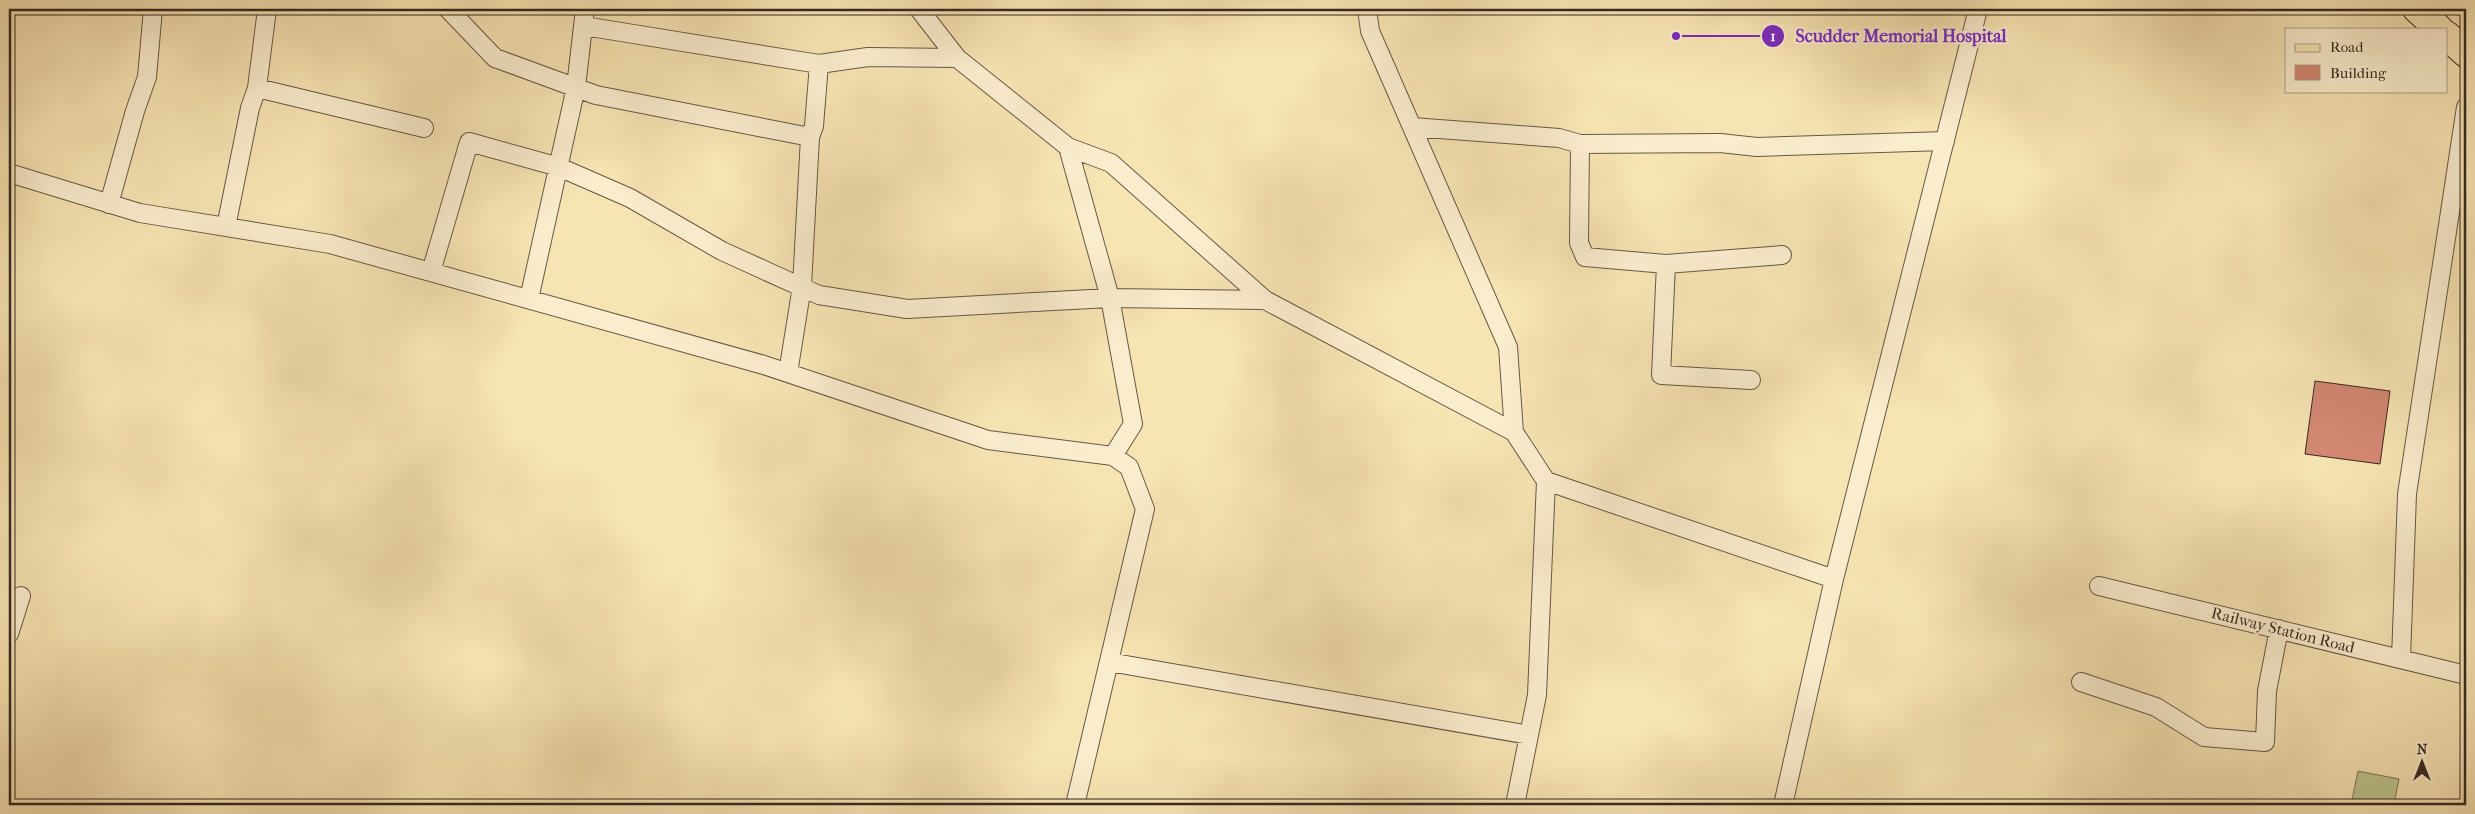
<svg xmlns="http://www.w3.org/2000/svg" width="2475" height="814" font-family="'IM FELL French Canon',serif">
  <style>
    .green { fill: #bcc48d; stroke: #7a7658 }
    .building { fill: #d48874; stroke: #372922 }
    .lines { fill: none; stroke-linecap: round; stroke-linejoin: round }
    .minor-casing { stroke: #675846; stroke-width: 20 }
    .primary-casing { stroke: #372922; stroke-width: 30 }
    .minor { stroke: #faedce; stroke-width: 18 }
    .primary { stroke: #f7e4b3; stroke-width: 28 }
    .labels { text-anchor: middle; dominant-baseline: central; stroke-width: 4.5; stroke-linejoin: round; paint-order: stroke }
    .street-label { font-size: 16px; fill: #372922; stroke: #faedce }
    .leader { fill: none; stroke: #7b2cbf; stroke-width: 2 }
    .callout-dot { fill: #7b2cbf; stroke: #faedce; stroke-width: 2 }
    .mark-label { font-size: 15px; text-anchor: middle; font-weight: bold; fill: #fff }
    .callout-label { font-size: 18px; text-anchor: middle; font-weight: bold; fill: #7b2cbf; stroke: #faedce; stroke-width: 4.5; stroke-linejoin: round; paint-order: stroke }
  </style>
  <rect width="100%" height="100%" fill="#f7e4b3"/>
  <filter id="stains"><feTurbulence type="fractalNoise" baseFrequency=".004" numOctaves="4"/><feColorMatrix values="0 0 0 0 .2 0 0 0 0 .09 0 0 0 0 .02 0 0 0 .5 -.17"/></filter>
  <radialGradient id="worn" r=".72"><stop offset=".6" stop-color="#630" stop-opacity="0"/><stop offset="1" stop-color="#630" stop-opacity=".3"/></radialGradient>
  <path class="green" d="M2358 771 2399 779 2394 805H2351Z"/>
  <path class="building" d="M2315 381 2390 391 2380 464 2305 454Z"/>
  <g class="lines">
    <defs>
      <path id="minor" d="M448 9 495 58 596 95 810 137
        M919 9 957 58 1068 147 1111 163 1265 300 1514 432 1546 481 1834 579
        M1367 9 1370 31 1508 347 1514 432
        M584 26 819 64 868 57 957 58
        M257 88 424 128
        M1412 127 1559 138 1580 144 1720 143 1757 147 1945 141
        M1580 144 1579 243 1585 257 1666 264
        M1068 147 1110 298 1133 424 1113 456
        M9 173 140 213 330 244 764 365 988 440 1113 456 1129 467 1145 509 1075 805
        M109 204 135 111 147 77 153 9
        M226 227 250 108 257 88 267 9
        M431 272 469 142 559 167 630 198 722 251 819 295 907 309 1110 298 1265 300
        M529 299 576 87 585 9
        M788 373 802 286 810 137 814 126 819 64
        M1751 380 1661 375 1666 264 1782 255
        M2099 586 2466 675
        M9 634 21 596
        M2401 659 2407 494 2466 107
        M1109 662 1529 735
        M2081 682 2156 707 2204 737 2265 742 2267 691 2279 629
        M1515 805 1537 695 1546 481
        M1783 805 1834 579 1978 9"/>
      <path id="primary" d="M2417 9 2439 29
        M2446 35 2466 53"/>
    </defs>
    <use href="#minor" class="minor-casing"/>
    <use href="#primary" class="primary-casing"/>
    <use href="#minor" class="minor"/>
    <use href="#primary" class="primary"/>
  </g>
  <g class="labels">
    <g class="street-label">
      <text transform="translate(2283 630) rotate(14)">Railway Station Road</text>
    </g>
  </g>
  <path class="leader" d="M1676 36L1773 36"/>
  <g class="callout-dot">
    <circle cx="1676" cy="36" r="5"/>
    <circle cx="1773" cy="36" r="12"/>
  </g>
  <g class="mark-label">
    <text x="1773" y="41">1</text>
  </g>
  <g class="callout-label">
    <text x="1901" y="42">Scudder Memorial Hospital</text>
  </g>
  <rect width="2475" height="814" fill="none" stroke="#f7e4b3" stroke-width="30"/>
  <rect x="10" y="10" width="2455" height="794" fill="none" stroke="#372922" stroke-width="2.5"/>
  <rect x="15" y="15" width="2445" height="784" fill="none" stroke="#372922"/>
  <rect x="2285" y="28" width="162" height="65" fill="#faedce" stroke="#ac9f89"/>
  <rect x="2295" y="44" width="25" height="8" fill="#f7e4b3" stroke="#ac9f89"/>
  <text x="2330" y="52" font-size="15" fill="#372922">Road</text>
  <rect x="2295" y="65" width="25" height="15" fill="#d48874" stroke="#ac9f89"/>
  <text x="2330" y="78" font-size="15" fill="#372922">Building</text>
  <g transform="translate(2422 762)" stroke="#faedce" stroke-width="4" paint-order="stroke">
  <path d="M0-4L9 19L0 12L-9 19Z" fill="#372922"/>
  <text y="-8" font-size="14" font-weight="bold" text-anchor="middle" fill="#372922">N</text>
  </g>
  <rect width="100%" height="100%" filter="url(#stains)"/>
  <rect width="100%" height="100%" fill="url(#worn)"/>
</svg>
